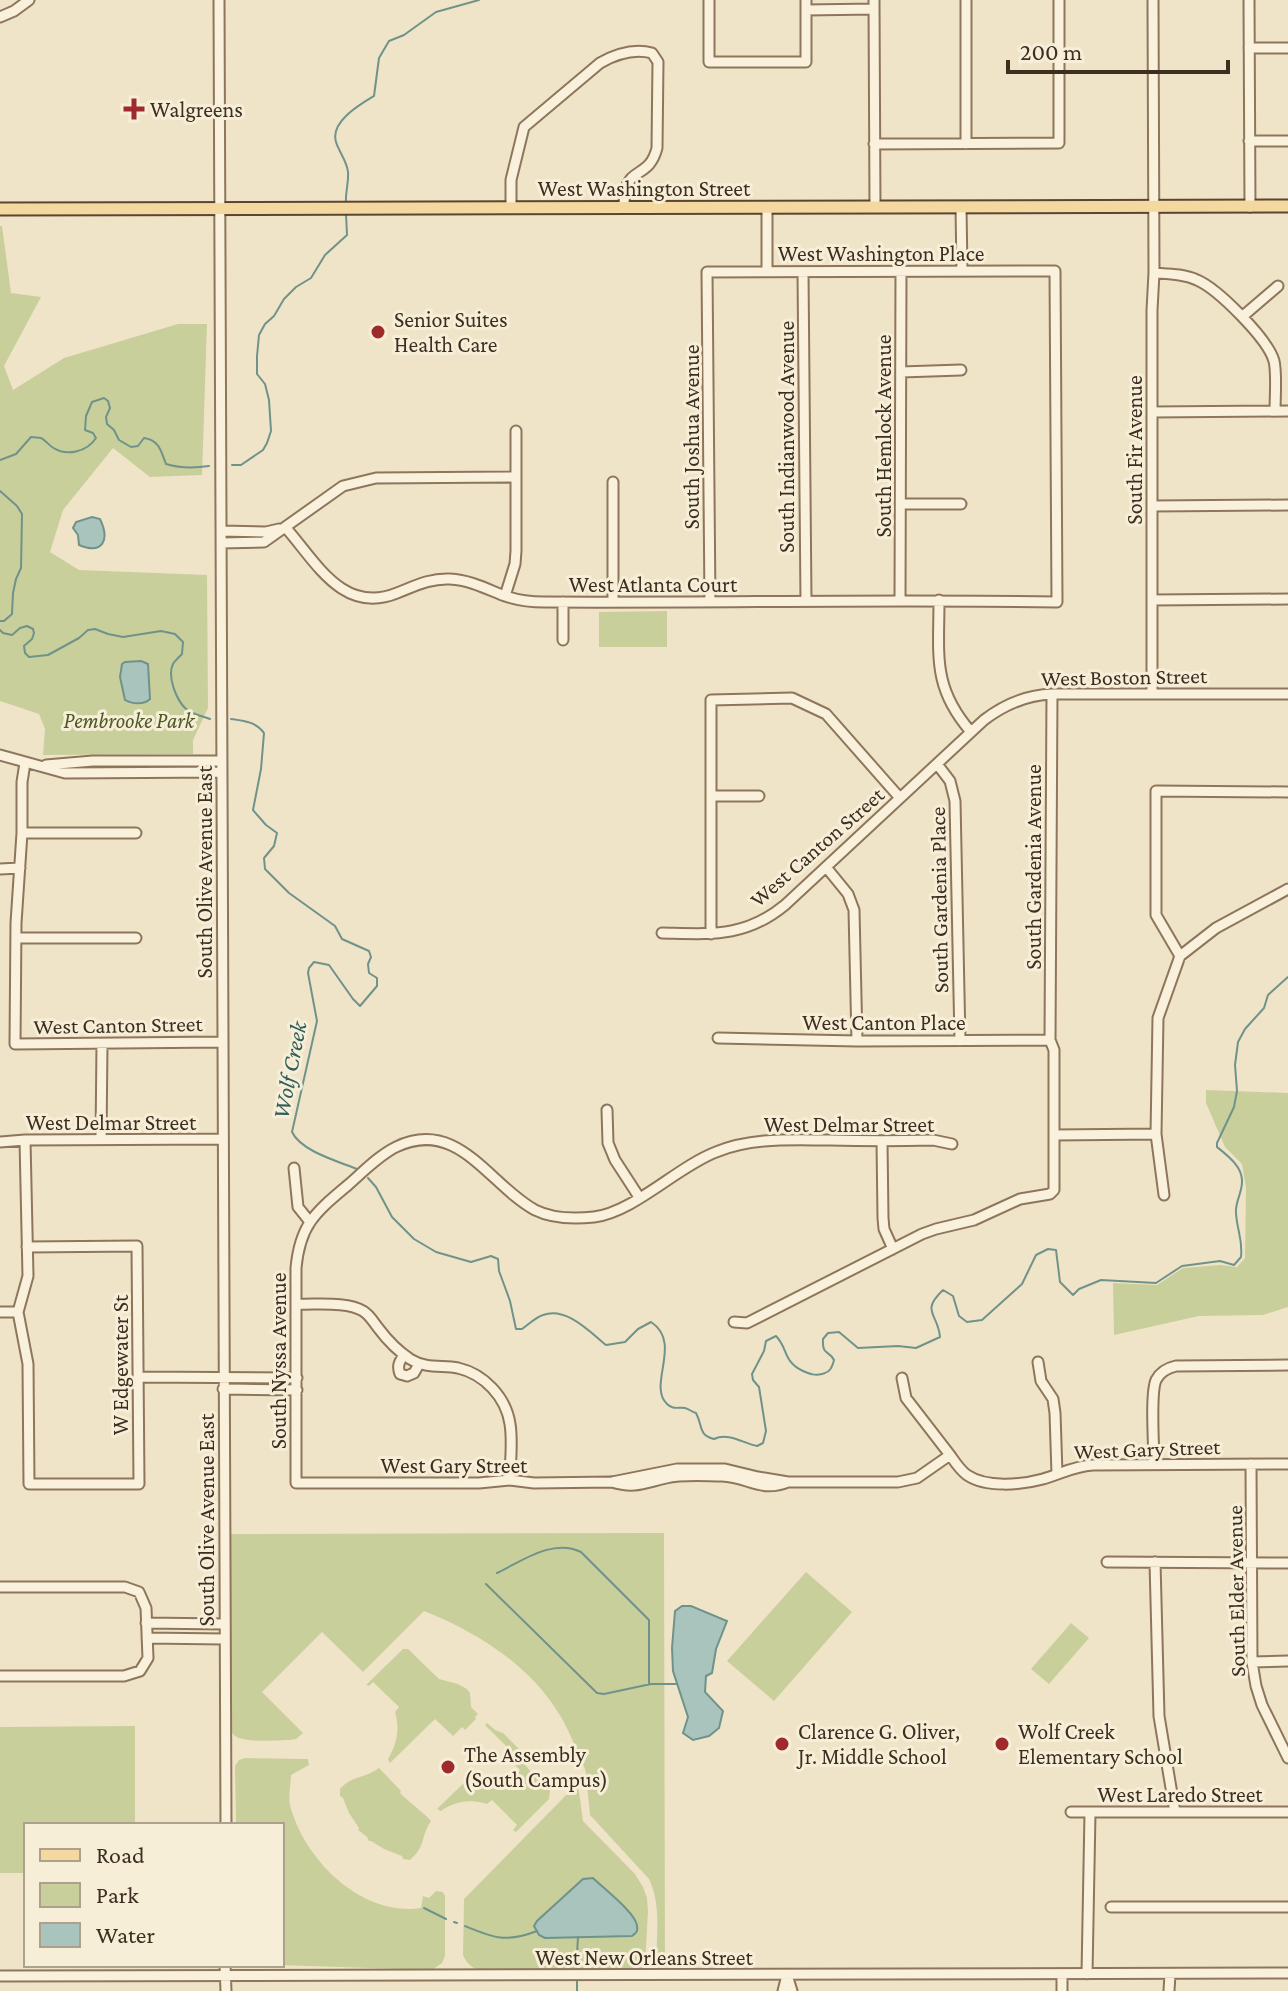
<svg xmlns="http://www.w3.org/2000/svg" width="1288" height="1991" font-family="'Crimson Pro',serif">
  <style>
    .green { fill: #c9cf9b }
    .water { fill: #a9c4bc; stroke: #6f938a; stroke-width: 2 }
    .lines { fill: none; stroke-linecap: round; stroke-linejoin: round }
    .stream { stroke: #6f938a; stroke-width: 2 }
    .minor-casing { stroke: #8d765c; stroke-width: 13 }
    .major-casing { stroke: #5b4430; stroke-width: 15 }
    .minor { stroke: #faf1dc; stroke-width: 9 }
    .major { stroke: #f3d9a0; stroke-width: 11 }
    .poi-dot { fill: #9e2a2b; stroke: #f7eed8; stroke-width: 3 }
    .labels { text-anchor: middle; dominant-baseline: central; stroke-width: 6; stroke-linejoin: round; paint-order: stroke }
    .poi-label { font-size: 22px; fill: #3d2e20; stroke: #f7eed8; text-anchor: start }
    .street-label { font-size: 22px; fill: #3d2e20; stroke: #f7eed8 }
    .park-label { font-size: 22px; font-style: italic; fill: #4d5a26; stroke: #f7eed8 }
    .water-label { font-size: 24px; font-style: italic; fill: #2f5d5a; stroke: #f7eed8 }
  </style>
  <rect width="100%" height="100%" fill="#f0e4c8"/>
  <path class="green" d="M0 226H2L11 293 41 297 4 366 13 390 64 358 178 324H207L202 475 150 477 113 448 63 510 50 552 79 570 207 575 208 708 193 740V754L43 755 45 729 39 714 0 701Z
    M667 611V647H599V612Z
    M1206 1090 1288 1093V1307L1263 1315 1199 1316 1114 1335 1113 1283 1157 1285 1183 1268 1220 1265 1237 1267 1245 1258 1246 1188 1242 1164 1225 1147 1206 1103Z
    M664 1533 665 1971H660L656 1968C656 1938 662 1906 649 1879L590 1815 587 1785 583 1777 586 1774 585 1769C577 1752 571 1734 561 1717 531 1666 479 1633 424 1611L363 1672 322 1632 262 1692 303 1733 296 1739 290 1740C278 1740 240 1744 233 1734 229 1728 229 1716 228 1709L227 1534Z
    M806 1572 852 1612 774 1701 727 1661Z
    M1071 1623 1089 1638 1049 1684 1031 1669Z
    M403 1649H408L439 1679 458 1684 467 1689 470 1693 471 1707 478 1714 475 1717 476 1719 465 1730 462 1727 453 1736 435 1719 390 1763 388 1759C397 1744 400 1729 395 1712L399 1707 373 1682 369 1686 366 1685Z
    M487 1723 495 1730 503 1733 520 1750C521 1767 539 1778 550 1791L549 1799 516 1832 513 1830 517 1825 492 1800 487 1804C471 1799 455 1801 441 1811L437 1809 472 1775 478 1781 481 1778 492 1789 498 1784 503 1788 520 1770 515 1765 520 1760 485 1725Z
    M135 1726V1825H26V1873H0V1727Z
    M245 1758 308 1759 309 1765 291 1775C291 1784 288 1797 290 1805 304 1860 362 1917 421 1908L423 1896 429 1898 436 1891 443 1892 445 1896V1956L442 1963 432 1970 277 1965H282V1825H236L235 1766 239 1760Z
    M379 1768 401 1791 400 1793C410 1803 422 1811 431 1821 420 1837 427 1845 410 1860L403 1859 402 1856 384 1849 371 1841H369L367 1837 358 1830 359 1828 349 1813 343 1798 340 1796V1789C352 1775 364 1779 379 1768Z
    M577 1786 579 1791 583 1821 635 1874 643 1887 647 1898 648 1912 645 1964 642 1969 636 1971H481C472 1968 467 1964 463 1955L464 1899 574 1787Z"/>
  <path class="water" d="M92 517 100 519C110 540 103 555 79 545L78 535 73 528 76 522Z
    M141 661 148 664 150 699C144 705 132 704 125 700L120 677 122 664 125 662Z
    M682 1606H691L727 1621 716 1649 712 1673 706 1676 705 1692 723 1711 719 1728 709 1736 693 1740 683 1733 688 1717 673 1671 672 1648 675 1611Z
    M593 1878C603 1888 636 1913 637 1926 638 1932 636 1933 632 1936L545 1938 539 1935 534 1926 537 1921 583 1879Z"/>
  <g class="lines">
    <path class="stream" d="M346 204C345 193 349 182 348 172 347 161 339 152 336 142 330 122 359 105 374 96L379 58 389 41 404 35 436 12 479 0
      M0 460 16 454 31 437 41 438C45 440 48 444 52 447 66 457 87 452 96 438L93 433 85 430 86 416 92 402 104 398 108 401 110 408 106 417 107 424 114 430 119 440 131 447 138 446 144 438C159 440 161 451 166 464 179 468 196 468 209 466
      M232 465H241L263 450 267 443 271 431 269 400 265 384 257 374V356L259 335 265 324 274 316 284 299 296 287 311 278 325 255 347 235 346 214
      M0 491 17 506 22 514 21 568 16 579 13 593 12 614 4 621H0
      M0 630 3 633 12 635 20 628 27 626 33 629 34 633 32 639 24 646 25 653 29 657 48 655 79 638 88 630 95 629 108 634 123 637 161 631 175 634 183 642 182 654C181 655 173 663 173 664 167 676 176 699 185 708 191 714 202 716 210 719
      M231 719C245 721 256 722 264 733L261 769 253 810 266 825 277 833 274 846 264 858 265 869 289 893 335 926 342 939 369 951 371 957 368 964 369 973 377 978V986L360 1006 353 999 329 965 314 962 309 968 308 973 317 1021 292 1132C301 1151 337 1161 357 1169
      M368 1178 376 1187 392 1217 414 1239 436 1252 471 1262 491 1256 498 1259 499 1271 510 1301 516 1329H522C528 1325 536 1317 543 1315 566 1306 590 1332 606 1345L625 1342 638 1329 651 1322C683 1343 647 1385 667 1404 673 1410 678 1407 685 1408 689 1409 692 1412 696 1413 703 1426 698 1435 714 1439 728 1432 743 1443 757 1446L763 1443 766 1431 759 1387 753 1380 752 1374 764 1351 766 1341 776 1336C788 1348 783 1362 803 1371 810 1374 815 1376 822 1374 830 1372 832 1368 834 1360 829 1350 822 1356 823 1339L828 1333 839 1332 858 1348 898 1346 916 1348 940 1337C938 1313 920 1312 943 1290L953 1296 959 1316 967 1322 982 1320 1022 1284 1036 1255 1048 1249 1056 1250 1060 1282 1073 1295 1079 1289 1101 1280 1156 1283 1182 1266 1220 1261 1234 1265 1241 1257C1243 1239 1237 1231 1236 1213 1235 1202 1242 1193 1242 1182 1243 1167 1227 1155 1217 1147V1143L1234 1107 1237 1091 1235 1065 1238 1042 1245 1029 1264 1008 1268 995 1288 977
      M497 1573C522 1561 553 1538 581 1552L649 1620V1684
      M486 1584 597 1693 604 1694 651 1684H677
      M424 1908 446 1919
      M454 1922 457 1923
      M465 1926C494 1938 506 1943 537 1931
      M577 1954 578 1937
      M577 1968V1961
      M577 1991V1981"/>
    <defs>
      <path id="minor" d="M219 0 226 1825
        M709 0V62H806V0
        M874 0 875 207
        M1249 0 1250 207
        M806 10 874 9
        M0 17 14 11 29 0
        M1249 48H1288
        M1249 141H1288
        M874 144 1059 143V0
        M966 144V0
        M767 207V271
        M961 207 962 271
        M511 208V180L524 127 600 63C616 54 633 48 652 53L658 62 657 148C650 176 632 168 626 188 624 195 624 202 624 208
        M803 272 806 601
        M1154 273C1169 274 1184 274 1197 280 1218 289 1268 339 1274 361 1277 373 1275 398 1275 411
        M1243 316 1278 286
        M901 372 961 370
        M1152 412 1288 411
        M901 504H961
        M1153 506 1288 505
        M286 528C316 562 343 615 397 593 415 586 430 578 450 579 469 580 485 588 502 595 516 600 530 602 544 602 715 603 886 599 1057 602L1055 271 707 272 710 602
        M221 531 266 532 279 529
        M221 543 264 542 343 486 376 478 516 477
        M505 596 515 564 516 551V431
        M939 600C939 656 932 687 971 732
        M1152 600 1288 599
        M900 601 901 271
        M563 602V640
        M613 602V482
        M1152 694V310L1154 273 1153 0
        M0 755 65 773 222 772
        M25 763 22 782V833L16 923 15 1044 222 1042
        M937 764 950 781 955 801 960 1041
        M46 765 93 761H222
        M711 796H759
        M22 833H136
        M826 867 848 894 854 910 857 1041
        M0 869 20 868
        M662 933C711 934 745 938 785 905L984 720C1005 704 1026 695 1052 694H1288
        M711 934V700L792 698 826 714 900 798
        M16 938H136
        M1180 956 1156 915V791L1288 792
        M718 1038 857 1041 1050 1040
        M607 1110 608 1143 615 1160 639 1197
        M1055 1135 1156 1134
        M101 1139 102 1044
        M25 1140 28 1276 18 1312 28 1364 29 1484H139L137 1246 27 1247
        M882 1141 883 1218 884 1229 893 1249
        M0 1142 25 1140 222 1139
        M952 1144 933 1140C898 1141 864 1141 830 1140 792 1140 752 1137 716 1152 677 1167 634 1212 594 1217 575 1219 553 1219 535 1210 489 1185 458 1117 396 1147 378 1156 363 1172 348 1185 316 1212 300 1224 296 1268V1483H479L510 1480 534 1483 612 1482 677 1469H725L758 1477 788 1482H898L917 1478 950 1455C955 1462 960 1470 967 1475 986 1488 1021 1485 1043 1479 1060 1474 1074 1466 1093 1465L1288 1464
        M294 1168 298 1207 310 1222
        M1164 1195 1156 1134 1158 1018 1180 956 1216 928 1288 889
        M296 1304C315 1305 347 1301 363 1311 370 1315 374 1323 379 1329 388 1341 398 1351 410 1359 426 1369 442 1365 458 1368 484 1374 506 1397 510 1424 513 1442 510 1462 510 1480
        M0 1312H18
        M734 1322 747 1323 922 1234 936 1229 974 1220 1020 1199 1050 1194 1054 1190V1050L1050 1040 1052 694
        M404 1355C399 1362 397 1366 400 1374L407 1376 414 1373 419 1364
        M1038 1362 1041 1381 1053 1399 1055 1413 1057 1474
        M138 1377 297 1378
        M902 1378 906 1398 950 1455
        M223 1389 297 1390
        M1154 1464C1154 1446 1150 1394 1156 1380 1160 1372 1167 1368 1176 1366L1288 1365
        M1251 1464 1252 1662 1256 1686 1262 1705 1288 1758
        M612 1482C635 1489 644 1483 666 1478 683 1474 705 1476 722 1476 749 1477 760 1493 788 1482
        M1107 1562 1288 1563
        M1155 1562 1159 1716 1175 1812
        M0 1587H125L139 1592 146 1608 148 1658 140 1671 124 1676H0
        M146 1623 224 1624
        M147 1638 224 1639
        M1252 1662 1288 1661
        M1071 1812H1288
        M1111 1907H1288
        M225 1965 226 1991
        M1062 1974V1991
        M1087 1974 1090 1813
        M787 1975 792 1991
        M0 1976 1288 1973
        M783 1991 787 1975
        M1169 1991 1170 1974"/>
      <path id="major" d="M0 209 1288 206"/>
    </defs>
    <use href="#minor" class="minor-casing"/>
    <use href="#major" class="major-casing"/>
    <use href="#minor" class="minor"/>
    <use href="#major" class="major"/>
  </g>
  <g class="poi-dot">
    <path d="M130 97h8v8h8v8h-8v8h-8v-8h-8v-8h8z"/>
    <circle cx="378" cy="332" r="8"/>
    <circle cx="782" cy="1744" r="8"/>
    <circle cx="1002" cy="1744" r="8"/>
    <circle cx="448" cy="1767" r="8"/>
  </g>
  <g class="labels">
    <g class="poi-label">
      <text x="150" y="109">Walgreens</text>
      <text x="394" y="319">Senior Suites<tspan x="394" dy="25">Health Care</tspan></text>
      <text x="798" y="1731">Clarence G. Oliver,<tspan x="798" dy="25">Jr. Middle School</tspan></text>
      <text x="1018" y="1731">Wolf Creek<tspan x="1018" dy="25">Elementary School</tspan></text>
      <text x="464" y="1754">The Assembly<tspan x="464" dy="25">(South Campus)</tspan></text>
    </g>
    <g class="street-label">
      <text x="644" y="188">West Washington Street</text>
      <text x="881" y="253">West Washington Place</text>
      <text transform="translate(883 436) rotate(-90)">South Hemlock Avenue</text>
      <text transform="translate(691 437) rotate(-90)">South Joshua Avenue</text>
      <text transform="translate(786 437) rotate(-90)">South Indianwood Avenue</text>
      <text transform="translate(1134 450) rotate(-90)">South Fir Avenue</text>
      <text x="653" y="584">West Atlanta Court</text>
      <text transform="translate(1124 677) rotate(-1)">West Boston Street</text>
      <text transform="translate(817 847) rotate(-41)">West Canton Street</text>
      <text transform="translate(1033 867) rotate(-90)">South Gardenia Avenue</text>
      <text transform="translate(204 872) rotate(-90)">South Olive Avenue East</text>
      <text transform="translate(939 900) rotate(-91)">South Gardenia Place</text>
      <text x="884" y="1022">West Canton Place</text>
      <text transform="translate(118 1025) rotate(-1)">West Canton Street</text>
      <text x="111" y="1122">West Delmar Street</text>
      <text x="849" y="1124">West Delmar Street</text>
      <text transform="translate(278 1361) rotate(-90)">South Nyssa Avenue</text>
      <text transform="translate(120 1365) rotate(-90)">W Edgewater St</text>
      <text transform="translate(1147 1449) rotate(-2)">West Gary Street</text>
      <text x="454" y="1465">West Gary Street</text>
      <text transform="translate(206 1520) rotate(-90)">South Olive Avenue East</text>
      <text transform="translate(1236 1591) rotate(-91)">South Elder Avenue</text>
      <text x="1180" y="1794">West Laredo Street</text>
      <text x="644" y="1957">West New Orleans Street</text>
    </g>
    <g class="park-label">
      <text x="129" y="720">Pembrooke Park</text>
    </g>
    <g class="water-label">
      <text transform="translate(289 1070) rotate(-79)">Wolf Creek</text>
    </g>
  </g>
  <rect x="24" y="1823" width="260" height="144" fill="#f7eed8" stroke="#ada18e" stroke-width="2"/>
  <rect x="40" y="1849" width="40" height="12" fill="#f3d9a0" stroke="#ada18e" stroke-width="2"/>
  <text x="96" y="1863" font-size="24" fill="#3d2e20">Road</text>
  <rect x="40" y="1883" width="40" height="24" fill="#c9cf9b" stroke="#ada18e" stroke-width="2"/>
  <text x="96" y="1903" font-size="24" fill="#3d2e20">Park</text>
  <rect x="40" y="1923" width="40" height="24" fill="#a9c4bc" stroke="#ada18e" stroke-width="2"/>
  <text x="96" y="1943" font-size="24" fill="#3d2e20">Water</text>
  <path d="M1008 60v12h220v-12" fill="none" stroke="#3d2e20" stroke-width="4"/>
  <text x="1020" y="60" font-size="24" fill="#3d2e20" stroke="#f7eed8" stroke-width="6" paint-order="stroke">200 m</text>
</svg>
